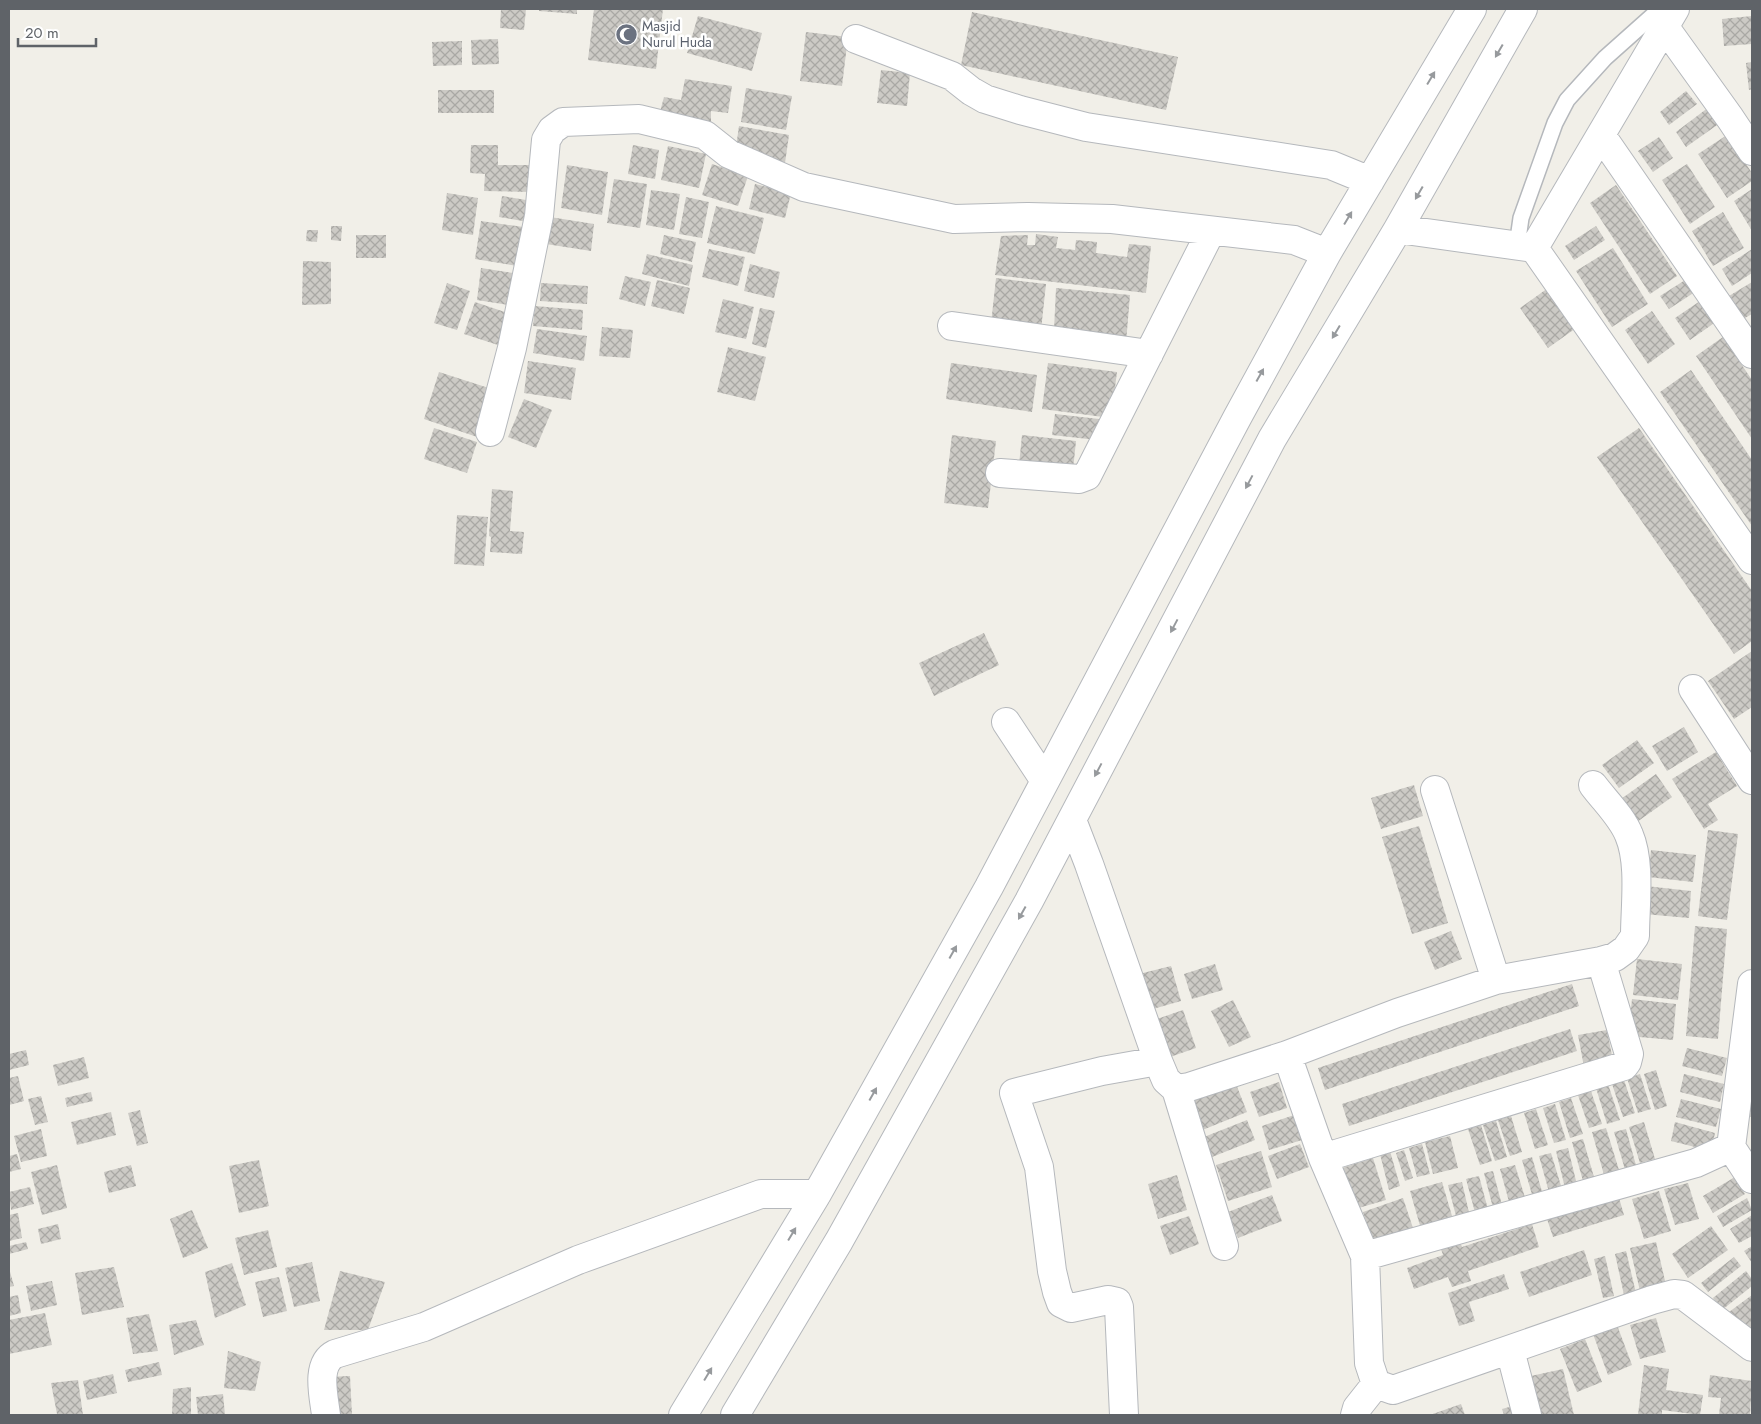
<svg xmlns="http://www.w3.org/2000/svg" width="1761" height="1424" font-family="Jost,sans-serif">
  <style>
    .building { fill: url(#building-cross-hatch) }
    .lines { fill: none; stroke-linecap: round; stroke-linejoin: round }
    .lane-casing { stroke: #b5b8bc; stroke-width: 18 }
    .street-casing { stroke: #b5b8bc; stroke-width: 30 }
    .lane { stroke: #fff; stroke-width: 15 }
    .street { stroke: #fff; stroke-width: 28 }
    .oneway { fill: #979a9d }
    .labels { text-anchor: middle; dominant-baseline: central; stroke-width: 5; stroke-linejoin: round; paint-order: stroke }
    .worship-label { font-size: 14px; fill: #5b616d; stroke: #fff; text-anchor: start }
  </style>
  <defs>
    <pattern id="building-cross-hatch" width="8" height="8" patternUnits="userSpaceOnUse" patternTransform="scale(1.25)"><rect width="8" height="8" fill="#cccac5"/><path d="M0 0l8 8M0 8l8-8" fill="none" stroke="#a9a8a4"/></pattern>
  </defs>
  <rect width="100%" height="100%" fill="#f1efe8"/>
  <path class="building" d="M501 9H526L524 30 500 28Z
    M539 9H577V14L539 11Z
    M594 9H663L656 69 588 60Z
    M972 12 1178 57 1166 110 961 65Z
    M698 16 762 33 752 71 687 53Z
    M1752 16V44L1724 46 1722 19Z
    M806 32 848 37 842 86 800 81Z
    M498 39 499 64 472 65 471 40Z
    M462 41V65L433 66 432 42Z
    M1752 62V89L1749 90 1746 63Z
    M881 70 910 73 907 106 877 103Z
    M685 79 732 86 728 113 711 111V128L658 119 664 97 681 100Z
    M746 88 792 96 786 130 741 122Z
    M438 90H494V113H438Z
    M1686 91 1697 104 1669 125 1660 112Z
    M1709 107 1720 123 1686 147 1676 132Z
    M739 126 789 135 785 163 735 154Z
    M1727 135 1752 173V181L1727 198 1698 154Z
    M1659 137 1673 158 1653 172 1638 151Z
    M471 145H498V165H532V192L484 191 485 174 470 173Z
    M633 145 659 150 655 179 628 174Z
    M668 146 706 154 699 188 661 180Z
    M712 164 748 176 738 206 702 195Z
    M1687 164 1715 207 1690 224 1662 180Z
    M567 165 608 172 602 215 561 208Z
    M614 179 647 184 640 228 607 223Z
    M755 184 791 193 785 218 749 209Z
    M1616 185 1677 276 1650 294 1590 203Z
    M1752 189V231L1734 201Z
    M651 190 680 194 674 230 646 225Z
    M447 193 478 198 473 235 442 230Z
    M502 196 532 201 529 222 499 217Z
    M686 197 709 202 702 238 679 234Z
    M716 206 764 218 755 254 707 243Z
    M1723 212 1744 248 1713 266 1692 231Z
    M550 217 594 224 591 251 546 244Z
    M481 221 530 228 524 267 475 259Z
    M331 226H342L341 241 331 240Z
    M1596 226 1605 240 1574 260 1565 246Z
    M307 230H318L317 242 306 241Z
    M1036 234 1058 237 1056 248 1075 250 1076 240 1097 242 1096 253 1127 257 1129 244 1151 246 1146 293 995 275 1001 236 1028 235 1027 245H1035Z
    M356 235H386V258H356Z
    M664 235 696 242 692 262 660 254Z
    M1613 248 1648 304 1612 327 1576 271Z
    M709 249 745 257 738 286 702 277Z
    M1752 249V273L1732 286 1722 269Z
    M647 254 693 265 689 286 642 274Z
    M303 261 331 262V304L302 305Z
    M750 264 780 272 774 298 744 291Z
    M481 268 525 275 520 307 477 300Z
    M1693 275 1701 288 1669 309 1660 296Z
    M625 276 651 282 645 306 619 299Z
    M996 278 1046 284 1041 330 991 324Z
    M657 280 690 288 684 314 651 306Z
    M1752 282V314L1743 319 1729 296Z
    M447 283 470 291 457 330 434 323Z
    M541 283 588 286 587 304 540 301Z
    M1056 288 1130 295 1126 343 1054 330Z
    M1548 288 1576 328 1548 348 1520 308Z
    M1706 297 1720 319 1690 340 1675 318Z
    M723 299 754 307 746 339 715 332Z
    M475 302 511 314 501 346 464 334Z
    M535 306 583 310 582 330 533 326Z
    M760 308 775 311 766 348 752 344Z
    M1652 311 1675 344 1648 364 1625 330Z
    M602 327 633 330 630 358 599 356Z
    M537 329 587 336 584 361 533 353Z
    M1723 337 1752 380V439L1696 356Z
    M728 347 766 357 755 401 717 392Z
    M528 361 576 368 571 400 524 393Z
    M951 363 1037 375 1032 412 946 399Z
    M1048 363 1117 372 1111 418 1042 409Z
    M1691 370 1752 460V526L1660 392Z
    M439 372 498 391 483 439 424 419Z
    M524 399 552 410 536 448 508 437Z
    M1055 414 1099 419 1097 440 1052 435Z
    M434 428 477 442 467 473 424 459Z
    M1639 428 1752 591V641L1734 654 1597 457Z
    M952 435 996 441 988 508 944 503Z
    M1022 435 1076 441 1073 470 1019 465Z
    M492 489 513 491 510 531 524 532 522 554 490 552 491 537 489 536Z
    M457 515 488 517 484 566 454 564Z
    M984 633 999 665 934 696 919 663Z
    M1752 651V707L1734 719 1708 681Z
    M1684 727 1698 752 1667 771 1652 746Z
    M1637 740 1654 763 1619 788 1602 765Z
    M1716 752 1737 786 1708 804 1718 820 1704 829 1672 779Z
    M1656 774 1672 797 1637 822 1621 799Z
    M1414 785 1423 816 1381 829 1371 798Z
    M1419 826 1448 923 1412 934 1382 837Z
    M1708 830 1738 834 1727 920 1698 916Z
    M1651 850 1696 855 1693 882 1648 877Z
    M1646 886 1691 891 1689 918 1644 914Z
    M1695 926 1727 929 1718 1039 1686 1036Z
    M1451 931 1462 959 1435 970 1424 942Z
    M1637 959 1682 964 1678 1000 1633 995Z
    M1215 964 1223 990 1192 999 1184 974Z
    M1171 966 1181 1001 1153 1009 1143 973Z
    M1572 984 1579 1006 1325 1090 1318 1068Z
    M1632 999 1676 1004 1673 1040 1628 1036Z
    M1233 1000 1251 1037 1229 1047 1211 1011Z
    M1183 1010 1196 1048 1170 1057 1157 1019Z
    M1570 1029 1577 1051 1349 1126 1342 1104Z
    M1607 1030 1613 1061 1584 1067 1578 1035Z
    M1687 1048 1727 1058 1722 1076 1682 1066Z
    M26 1050 29 1065 9 1070V1054Z
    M84 1057 89 1078 58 1086 53 1065Z
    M1656 1070 1667 1106 1655 1110 1644 1074Z
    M1640 1074 1651 1109 1638 1113 1627 1078Z
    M1684 1074 1724 1084 1720 1102 1680 1092Z
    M18 1076 24 1101 9 1105V1078Z
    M1623 1077 1635 1113 1623 1117 1611 1081Z
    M1279 1082 1287 1108 1259 1117 1250 1092Z
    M1236 1084 1247 1112 1200 1131 1188 1102Z
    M1608 1084 1620 1120 1607 1124 1596 1088Z
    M1590 1088 1602 1124 1589 1128 1577 1092Z
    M91 1092 93 1101 67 1107 65 1098Z
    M41 1096 48 1122 35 1125 28 1099Z
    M1750 1096H1752V1117H1748Z
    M1571 1098 1583 1134 1570 1138 1559 1102Z
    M1681 1099 1721 1109 1716 1127 1676 1117Z
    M1555 1104 1566 1140 1554 1143 1543 1108Z
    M1536 1109 1548 1145 1535 1149 1524 1113Z
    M140 1110 148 1143 137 1146 128 1113Z
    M111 1112 116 1135 77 1145 71 1122Z
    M1294 1115 1302 1140 1269 1150 1262 1126Z
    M1511 1116 1522 1152 1510 1156 1498 1120Z
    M1247 1120 1255 1140 1212 1157 1204 1137Z
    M1496 1121 1507 1157 1495 1161 1483 1125Z
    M1644 1122 1655 1159 1640 1163 1629 1127Z
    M1675 1122 1715 1133 1711 1151 1671 1141Z
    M1481 1125 1492 1161 1480 1165 1468 1129Z
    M1606 1128 1619 1170 1604 1175 1592 1132Z
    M41 1129 47 1156 21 1162 14 1136Z
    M1626 1129 1637 1169 1626 1173 1614 1132Z
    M1450 1136 1458 1168 1433 1174 1425 1142Z
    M1583 1139 1594 1177 1583 1181 1572 1142Z
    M1300 1144 1309 1167 1277 1179 1268 1156Z
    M1422 1144 1430 1174 1417 1177 1409 1148Z
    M1568 1148 1577 1185 1565 1188 1556 1151Z
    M1404 1150 1413 1178 1405 1181 1396 1153Z
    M1261 1151 1272 1187 1228 1201 1216 1165Z
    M1390 1151 1400 1186 1389 1190 1380 1154Z
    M1551 1153 1562 1189 1549 1192 1539 1156Z
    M17 1154 21 1169 9 1172V1156Z
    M1532 1157 1543 1195 1533 1198 1522 1160Z
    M1373 1158 1386 1200 1355 1209 1342 1168Z
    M259 1160 269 1206 239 1213 229 1166Z
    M57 1165 67 1208 42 1215 31 1172Z
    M131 1165 136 1186 109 1193 104 1172Z
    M1515 1165 1527 1204 1511 1209 1500 1169Z
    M1493 1171 1503 1209 1494 1212 1484 1173Z
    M1177 1175 1187 1210 1158 1219 1148 1184Z
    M1479 1176 1489 1213 1476 1216 1466 1179Z
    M1735 1177 1745 1194 1713 1213 1703 1196Z
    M1442 1182 1455 1226 1423 1236 1410 1191Z
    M1462 1182 1470 1217 1457 1220 1448 1185Z
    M1688 1183 1699 1219 1675 1225 1664 1189Z
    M30 1187 34 1204 11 1210 9 1192Z
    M1617 1191 1624 1215 1553 1237 1545 1213Z
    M1659 1191 1671 1231 1644 1239 1632 1199Z
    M1272 1195 1282 1221 1238 1238 1228 1212Z
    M1403 1198 1413 1228 1373 1242 1363 1212Z
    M1747 1198 1752 1210 1723 1227 1717 1216Z
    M192 1210 208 1248 183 1258 170 1219Z
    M18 1213 22 1238 9 1241V1215Z
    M1752 1215V1236L1739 1243 1730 1229Z
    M1189 1216 1199 1244 1170 1255 1160 1226Z
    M58 1224 61 1239 41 1244 38 1229Z
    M1532 1224 1539 1247 1468 1271 1471 1281 1452 1287 1448 1277 1414 1289 1407 1268 1443 1255 1438 1240 1457 1233 1462 1247Z
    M1711 1226 1728 1250 1688 1278 1672 1254Z
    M268 1230 277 1267 244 1275 235 1238Z
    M26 1242 28 1249 9 1254V1246Z
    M1656 1242 1666 1285 1640 1291 1630 1248Z
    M1752 1246V1263L1744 1251Z
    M1584 1250 1592 1275 1529 1297 1520 1272Z
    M1626 1251 1636 1293 1624 1295 1615 1254Z
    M1605 1256 1614 1296 1603 1298 1594 1259Z
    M1734 1257 1741 1266 1708 1292 1701 1283Z
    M312 1262 320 1301 294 1307 285 1268Z
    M232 1263 246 1305 215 1318 205 1272Z
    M114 1267 124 1307 82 1315 75 1273Z
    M9 1268 14 1286 9 1287Z
    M340 1271 385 1282 368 1330H324Z
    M1746 1271 1752 1279V1286L1722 1310 1713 1298Z
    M1504 1274 1509 1289 1469 1302 1475 1321 1459 1326 1448 1293Z
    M279 1277 287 1311 263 1317 255 1282Z
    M52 1281 57 1305 31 1311 26 1286Z
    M18 1295 21 1313 9 1316V1297Z
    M1752 1295V1335L1747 1339 1729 1312Z
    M45 1313 52 1345 9 1354V1320Z
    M149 1314 158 1351 133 1354 126 1318Z
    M1656 1318 1666 1352 1640 1359 1630 1325Z
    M196 1320 204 1345 174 1355 169 1325Z
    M1617 1325 1632 1365 1608 1375 1593 1334Z
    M1585 1339 1602 1382 1577 1392 1560 1349Z
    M228 1351 261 1362 255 1391 224 1388Z
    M159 1362 162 1375 128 1382 125 1370Z
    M1644 1365 1669 1369 1666 1390 1703 1395 1700 1415 1662 1410V1415H1638Z
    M1563 1369 1574 1415H1531L1522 1378Z
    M113 1374 117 1393 87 1400 83 1381Z
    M1710 1375 1752 1381 1750 1415H1719L1721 1398 1708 1397Z
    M350 1376 352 1415H328L326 1377Z
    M78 1380 83 1415 57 1414 51 1383Z
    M191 1387V1415H172L173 1389Z
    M223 1394 225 1415H198L196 1397Z
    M1461 1404 1465 1415H1430Z
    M1520 1404 1523 1415H1504L1502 1409Z"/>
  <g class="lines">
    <defs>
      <path id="lane" d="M1517 246 1521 218 1555 123 1567 100 1605 58 1660 9"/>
      <path id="street" d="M1675 9 1534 248 1752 560
        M1664 26 1730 118 1752 151
        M856 39 952 76 971 91 985 99 1020 110 1086 127 1331 165 1370 181
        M1601 135 1752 354
        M1398 229 1534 248
        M952 326 1149 354
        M490 432 512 348 539 216 546 140 552 130 563 122 639 119 705 135 729 154 804 187 954 219 1028 217 1112 219 1294 240 1327 253
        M1000 473 1079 479 1087 476 1211 231
        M1693 689 1752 780
        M1006 722 1045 781
        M1435 790 1496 980
        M1072 820 1089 864 1158 1061 1166 1080 1176 1089 1189 1087 1287 1055 1397 1013 1496 980 1601 961 1615 957 1626 949 1635 936C1635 906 1641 863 1629 835 1622 817 1605 801 1593 785
        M1752 984 1731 1147 1752 1179
        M1287 1055 1323 1158 1365 1256 1696 1163 1731 1147
        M1176 1089 1224 1246
        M1323 1158 1624 1066 1627 1062 1629 1054 1601 961
        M1365 1256 1369 1363 1376 1384 1393 1390 1652 1300 1674 1294 1683 1295 1752 1347
        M1510 1350 1527 1415
        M326 1415C324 1397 315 1364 335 1354L424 1327 578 1260 761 1194H817
        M683 1415 817 1194 989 887 1237 418 1327 253 1472 9
        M735 1415 839 1241 1029 901 1272 439 1398 229 1523 9
        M1124 1415 1119 1307 1117 1302 1108 1300 1071 1308 1061 1303 1057 1292 1052 1271 1039 1167 1014 1093 1102 1071 1158 1061
        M1355 1415 1357 1408 1376 1384"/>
    </defs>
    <use href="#lane" class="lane-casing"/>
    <use href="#street" class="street-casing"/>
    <use href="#lane" class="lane"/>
    <use href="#street" class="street"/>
  </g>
  <defs><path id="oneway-solid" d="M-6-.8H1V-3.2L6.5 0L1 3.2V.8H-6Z" transform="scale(1.25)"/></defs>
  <g class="oneway">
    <use href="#oneway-solid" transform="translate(1499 51) rotate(120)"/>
    <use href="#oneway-solid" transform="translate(1431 78) rotate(-59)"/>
    <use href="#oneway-solid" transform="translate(1419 193) rotate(120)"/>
    <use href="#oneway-solid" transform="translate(1348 218) rotate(-59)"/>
    <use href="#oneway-solid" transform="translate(1336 332) rotate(121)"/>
    <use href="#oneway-solid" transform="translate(1260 375) rotate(-61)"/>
    <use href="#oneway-solid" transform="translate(1249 482) rotate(118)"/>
    <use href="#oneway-solid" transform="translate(1174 626) rotate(118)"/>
    <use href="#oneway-solid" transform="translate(1098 770) rotate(118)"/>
    <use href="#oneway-solid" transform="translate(1022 913) rotate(119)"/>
    <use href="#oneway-solid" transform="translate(953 952) rotate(-61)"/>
    <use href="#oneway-solid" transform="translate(873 1094) rotate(-61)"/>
    <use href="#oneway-solid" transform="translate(792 1234) rotate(-59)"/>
    <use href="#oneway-solid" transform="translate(708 1374) rotate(-59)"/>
  </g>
  <defs>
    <symbol id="mosque-disc" viewBox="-11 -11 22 22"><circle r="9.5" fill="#6b7280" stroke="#fff"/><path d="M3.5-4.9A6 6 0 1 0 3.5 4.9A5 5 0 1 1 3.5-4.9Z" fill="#fff"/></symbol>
  </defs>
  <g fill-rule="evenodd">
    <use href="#mosque-disc" x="614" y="22" width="25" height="25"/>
  </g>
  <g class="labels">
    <g class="worship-label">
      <text x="642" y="26">Masjid<tspan x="642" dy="16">Nurul Huda</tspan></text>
    </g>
  </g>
  <rect width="1761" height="1424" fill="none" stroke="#5f6368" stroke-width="20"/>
  <path d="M18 38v8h78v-8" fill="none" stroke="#5f6368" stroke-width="2.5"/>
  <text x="25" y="38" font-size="15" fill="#5f6368" stroke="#ffffff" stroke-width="4" paint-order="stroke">20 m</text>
</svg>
